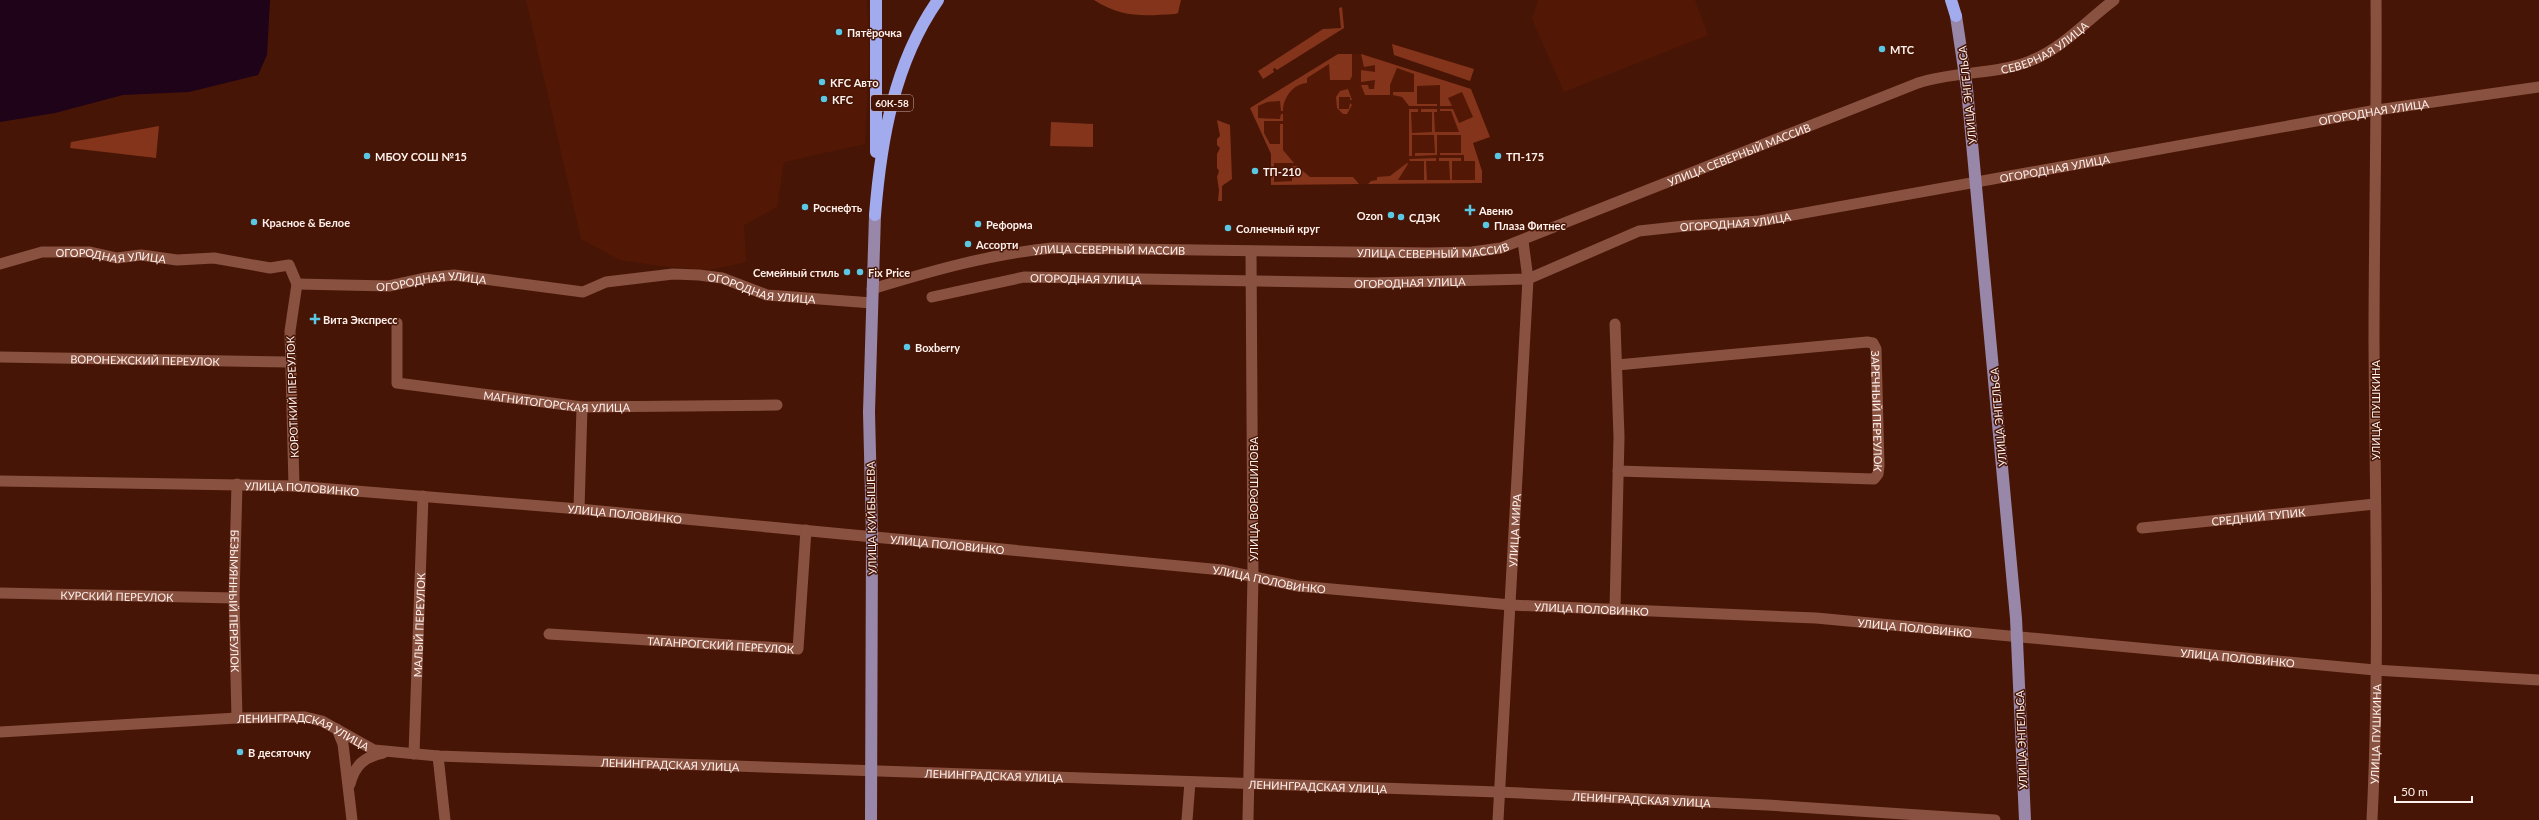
<svg xmlns="http://www.w3.org/2000/svg" width="2539" height="820" font-family="Lato,sans-serif">
  <style>
    .built { fill: #521805 }
    .green { fill: #83341a }
    .water { fill: #1f0318 }
    .lines { fill: none; stroke-linecap: round; stroke-linejoin: round }
    .minor { stroke: #895140; stroke-width: 11 }
    .major { stroke: #9887a8; stroke-width: 12 }
    .highway { stroke: #a2abee; stroke-width: 12 }
    .poi-dot { fill: #5ac8e5; stroke: #471505; stroke-width: 1.5 }
    .labels { text-anchor: middle; dominant-baseline: central; stroke-width: 3; stroke-linejoin: round; paint-order: stroke }
    .shield { fill: #471505; stroke: #c7aea7; stroke-width: 1 }
    .shield-label { font-size: 10px; font-weight: bold; fill: #fef0ec }
    .poi-label { font-size: 11px; font-weight: bold; fill: #fef0ec; stroke: #471505; text-anchor: start }
    .street-label { font-size: 11px; fill: #fef0ec; stroke: #471505 }
  </style>
  <rect width="100%" height="100%" fill="#471505"/>
  <path class="built" d="M526 0H867L869 55 865 144 784 162 777 207 744 225 746 262 710 270 660 266 620 260 581 239Z
    M1538 0H1695L1708 35 1564 92 1532 19Z
    M1338 54H1363L1471 89 1490 137 1473 143 1482 171V183L1271 185V154L1250 108Z"/>
  <path class="green" d="M1094 0H1181L1178 13 1175 14C1143 16 1122 18 1094 0Z
    M1342 7 1344 28 1277 70 1275 68 1273 69 1274 72 1263 79 1258 71 1323 29 1341 28 1339 8Z
    M1392 44 1474 69 1470 81 1394 55Z
    M1338 54H1352V76L1350 80H1330L1329 64 1307 78V83C1293 84 1283 98 1283 111H1281L1280 101 1267 102 1258 106V118L1280 119 1281 114H1283V121H1264V133L1270 144H1280V124H1283V150L1294 163H1274V182L1292 181V166H1297L1310 177H1353L1359 184 1271 185V154L1250 108Z
    M1361 54 1471 89 1490 137 1473 143 1482 171V183L1368 184 1371 181 1377 180V177L1390 176 1407 163 1408 164 1398 180H1424V161H1410L1409 159 1436 158V161H1426L1427 180H1450L1449 161H1439V158H1461V161H1452V180H1475V161H1464V155H1440V153H1461V135H1437V155L1415 156V153H1435L1434 135H1412V156H1409V109H1418V112H1411L1412 133 1432 132V112H1421V109H1437V112H1434L1435 132H1459L1451 111H1440V109H1453L1459 123 1473 117 1462 92 1448 98 1452 106H1440V85L1417 86V104H1437V106H1409L1402 97 1393 95V92H1414V74L1397 68 1390 85V95H1365L1361 85H1368L1369 89H1374L1375 80 1361 82V70L1375 72V65L1364 67Z
    M1348 89 1352 100H1350V97H1339V109H1349L1350 103 1352 105 1347 114H1343L1337 108 1336 97 1340 91Z
    M1217 120 1230 125 1232 179 1222 186V201H1218L1219 190 1217 177 1219 171 1217 168V154L1220 148 1217 145V139L1220 136Z
    M1051 122 1093 124V147L1050 146Z
    M159 126 156 158 70 148 71 142Z"/>
  <path class="water" d="M0 0H270L267 55 258 75 189 92 123 95 55 113 0 122Z"/>
  <g class="lines">
    <g class="minor">
      <path id="s1" d="M0 264 42 252H90L117 258 141 255 177 260 214 258 270 268 289 265 297 284"/>
      <path id="s2" d="M297 284 389 286 426 278 454 275 583 292 606 282 673 274 699 275 722 278 767 295 872 303"/>
      <path id="s3" d="M872 289C931 271 990 254 1052 248L1429 253 1472 252 1501 248 1918 83C1954 71 1995 75 2030 61 2063 48 2086 21 2114 0"/>
      <path id="s4" d="M932 297 1024 277 1371 283 1528 279 1639 231 1685 226 1760 221 2377 110 2539 87"/>
      <path id="s5" d="M397 323V383L582 407 777 405"/>
      <path d="M1615 324 1619 437 1615 609"/>
      <path id="s6" d="M0 357 289 362"/>
      <path id="s7" d="M1617 365 1867 342 1873 343 1876 349 1879 466 1878 474 1874 479 1618 471"/>
      <path id="s8" d="M0 481 294 486 579 509 1222 570 1298 586 1511 605 1816 618 2375 670 2539 680"/>
      <path id="s9" d="M237 484 234 598 237 718"/>
      <path d="M294 486 290 331 297 284"/>
      <path d="M579 509 582 407"/>
      <path id="s10" d="M2142 528 2375 504"/>
      <path id="s11" d="M0 593 234 598"/>
      <path id="s12" d="M549 634 798 649 806 530"/>
      <path d="M337 729 343 744 352 820"/>
      <path id="s13" d="M0 732 237 718 305 717 322 721 374 750 438 756 1498 792 1767 805 1995 820"/>
      <path id="s14" d="M414 754 423 496"/>
      <path d="M438 756 445 820"/>
      <path d="M350 784C355 765 364 757 383 753"/>
      <path d="M1187 820 1190 782"/>
      <path d="M1248 820 1253 576 1251 251"/>
      <path id="s15" d="M1498 820 1528 279 1523 241"/>
      <path id="s16" d="M2372 820C2380 661 2375 501 2374 342 2374 228 2377 114 2376 0"/>
    </g>
    <path class="major" d="M1956 16 1967 89 2016 618 2025 820
      M871 820 872 536 869 412 875 215"/>
    <path class="highway" d="M876 0V152
      M1951 0 1956 16
      M875 215C881 140 894 63 938 0"/>
  </g>
  <g class="poi-dot">
    <circle cx="839" cy="32" r="4"/>
    <circle cx="1882" cy="49" r="4"/>
    <circle cx="822" cy="82" r="4"/>
    <circle cx="824" cy="99" r="4"/>
    <circle cx="367" cy="156" r="4"/>
    <circle cx="1498" cy="156" r="4"/>
    <circle cx="1255" cy="171" r="4"/>
    <circle cx="805" cy="207" r="4"/>
    <path d="M1468 204h4v4h4v4h-4v4h-4v-4h-4v-4h4z"/>
    <circle cx="1391" cy="215" r="4"/>
    <circle cx="1401" cy="217" r="4"/>
    <circle cx="254" cy="222" r="4"/>
    <circle cx="978" cy="224" r="4"/>
    <circle cx="1486" cy="225" r="4"/>
    <circle cx="1228" cy="228" r="4"/>
    <circle cx="968" cy="244" r="4"/>
    <circle cx="847" cy="272" r="4"/>
    <circle cx="860" cy="272" r="4"/>
    <path d="M313 313h4v4h4v4h-4v4h-4v-4h-4v-4h4z"/>
    <circle cx="907" cy="347" r="4"/>
    <circle cx="240" cy="752" r="4"/>
  </g>
  <g class="labels">
    <rect class="shield" x="871" y="95" width="42" height="16" rx="3"/>
    <g class="shield-label">
      <text x="892" y="103">60К-58</text>
    </g>
    <g class="poi-label">
      <text x="847" y="32">Пятёрочка</text>
      <text x="1890" y="49">МТС</text>
      <text x="830" y="82">KFC Авто</text>
      <text x="832" y="99">KFC</text>
      <text x="375" y="156">МБОУ СОШ №15</text>
      <text x="1506" y="156">ТП-175</text>
      <text x="1263" y="171">ТП-210</text>
      <text x="813" y="207">Роснефть</text>
      <text x="1479" y="210">Авеню</text>
      <text x="1383" y="215" text-anchor="end">Ozon</text>
      <text x="1409" y="217">СДЭК</text>
      <text x="262" y="222">Красное &amp; Белое</text>
      <text x="986" y="224">Реформа</text>
      <text x="1494" y="225">Плаза Фитнес</text>
      <text x="1236" y="228">Солнечный круг</text>
      <text x="976" y="244">Ассорти</text>
      <text x="839" y="272" text-anchor="end">Семейный стиль</text>
      <text x="868" y="272">Fix Price</text>
      <text x="323" y="319">Вита Экспресс</text>
      <text x="915" y="347">Boxberry</text>
      <text x="248" y="752">В десяточку</text>
    </g>
    <g class="street-label">
      <text stroke="none"><textPath href="#s3" startOffset="1216">СЕВЕРНАЯ УЛИЦА</textPath></text>
      <text transform="translate(1967 95) rotate(-96)">УЛИЦА ЭНГЕЛЬСА</text>
      <text stroke="none"><textPath href="#s4" startOffset="1464">ОГОРОДНАЯ УЛИЦА</textPath></text>
      <text stroke="none"><textPath href="#s3" startOffset="890">УЛИЦА СЕВЕРНЫЙ МАССИВ</textPath></text>
      <text stroke="none"><textPath href="#s4" startOffset="1140">ОГОРОДНАЯ УЛИЦА</textPath></text>
      <text stroke="none"><textPath href="#s4" startOffset="816">ОГОРОДНАЯ УЛИЦА</textPath></text>
      <text stroke="none"><textPath href="#s3" startOffset="566">УЛИЦА СЕВЕРНЫЙ МАССИВ</textPath></text>
      <text stroke="none"><textPath href="#s3" startOffset="242">УЛИЦА СЕВЕРНЫЙ МАССИВ</textPath></text>
      <text stroke="none"><textPath href="#s1" startOffset="113">ОГОРОДНАЯ УЛИЦА</textPath></text>
      <text stroke="none"><textPath href="#s4" startOffset="156">ОГОРОДНАЯ УЛИЦА</textPath></text>
      <text stroke="none"><textPath href="#s4" startOffset="480">ОГОРОДНАЯ УЛИЦА</textPath></text>
      <text stroke="none"><textPath href="#s2" startOffset="135">ОГОРОДНАЯ УЛИЦА</textPath></text>
      <text stroke="none"><textPath href="#s2" startOffset="471">ОГОРОДНАЯ УЛИЦА</textPath></text>
      <text stroke="none"><textPath href="#s6" startOffset="145">ВОРОНЕЖСКИЙ ПЕРЕУЛОК</textPath></text>
      <text transform="translate(292 397) rotate(-92)">КОРОТКИЙ ПЕРЕУЛОК</text>
      <text stroke="none"><textPath href="#s5" startOffset="221">МАГНИТОГОРСКАЯ УЛИЦА</textPath></text>
      <text transform="translate(2375 410) rotate(-90)">УЛИЦА ПУШКИНА</text>
      <text stroke="none"><textPath href="#s7" startOffset="326">ЗАРЕЧНЫЙ ПЕРЕУЛОК</textPath></text>
      <text transform="translate(1998 417) rotate(-95)">УЛИЦА ЭНГЕЛЬСА</text>
      <text stroke="none"><textPath href="#s8" startOffset="302">УЛИЦА ПОЛОВИНКО</textPath></text>
      <text transform="translate(1253 499) rotate(-90)">УЛИЦА ВОРОШИЛОВА</text>
      <text stroke="none"><textPath href="#s8" startOffset="626">УЛИЦА ПОЛОВИНКО</textPath></text>
      <text stroke="none"><textPath href="#s10" startOffset="117">СРЕДНИЙ ТУПИК</textPath></text>
      <text transform="translate(871 518) rotate(-91)">УЛИЦА КУЙБЫШЕВА</text>
      <text stroke="none"><textPath href="#s15" startOffset="290">УЛИЦА МИРА</textPath></text>
      <text stroke="none"><textPath href="#s8" startOffset="950">УЛИЦА ПОЛОВИНКО</textPath></text>
      <text stroke="none"><textPath href="#s8" startOffset="1274">УЛИЦА ПОЛОВИНКО</textPath></text>
      <text stroke="none"><textPath href="#s11" startOffset="117">КУРСКИЙ ПЕРЕУЛОК</textPath></text>
      <text stroke="none"><textPath href="#s9" startOffset="117">БЕЗЫМЯННЫЙ ПЕРЕУЛОК</textPath></text>
      <text stroke="none"><textPath href="#s8" startOffset="1598">УЛИЦА ПОЛОВИНКО</textPath></text>
      <text stroke="none"><textPath href="#s14" startOffset="129">МАЛЫЙ ПЕРЕУЛОК</textPath></text>
      <text stroke="none"><textPath href="#s8" startOffset="1922">УЛИЦА ПОЛОВИНКО</textPath></text>
      <text stroke="none"><textPath href="#s12" startOffset="172">ТАГАНРОГСКИЙ ПЕРЕУЛОК</textPath></text>
      <text stroke="none"><textPath href="#s8" startOffset="2246">УЛИЦА ПОЛОВИНКО</textPath></text>
      <text stroke="none"><textPath href="#s13" startOffset="307">ЛЕНИНГРАДСКАЯ УЛИЦА</textPath></text>
      <text stroke="none"><textPath href="#s16" startOffset="86">УЛИЦА ПУШКИНА</textPath></text>
      <text transform="translate(2021 740) rotate(-92)">УЛИЦА ЭНГЕЛЬСА</text>
      <text stroke="none"><textPath href="#s13" startOffset="679">ЛЕНИНГРАДСКАЯ УЛИЦА</textPath></text>
      <text stroke="none"><textPath href="#s13" startOffset="1003">ЛЕНИНГРАДСКАЯ УЛИЦА</textPath></text>
      <text stroke="none"><textPath href="#s13" startOffset="1327">ЛЕНИНГРАДСКАЯ УЛИЦА</textPath></text>
      <text stroke="none"><textPath href="#s13" startOffset="1651">ЛЕНИНГРАДСКАЯ УЛИЦА</textPath></text>
    </g>
  </g>
  <path d="M2395 796v6h77v-6" fill="none" stroke="#fef0ec" stroke-width="2"/>
  <text x="2401" y="796" font-size="12" fill="#fef0ec" stroke="#471505" stroke-width="3" paint-order="stroke">50 m</text>
</svg>
